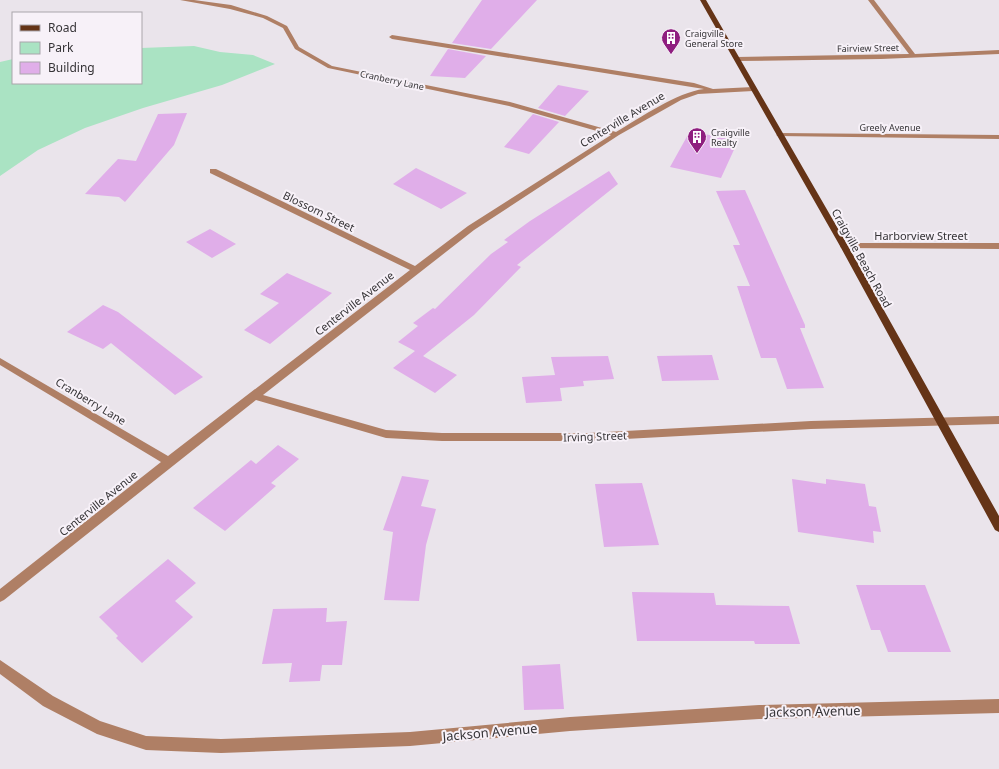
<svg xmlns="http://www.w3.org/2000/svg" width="999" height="769" font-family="'Noto Sans',sans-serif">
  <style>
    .green { fill: #aae3c3 }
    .building { fill: #e0aee9 }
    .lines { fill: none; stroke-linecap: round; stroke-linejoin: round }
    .minor { fill: #af7f65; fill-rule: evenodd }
    .major { fill: #653417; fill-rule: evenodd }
    .labels { text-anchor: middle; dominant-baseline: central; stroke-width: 4; stroke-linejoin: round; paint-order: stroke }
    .far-poi-label { font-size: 9px; fill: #363437; stroke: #f7f1f8; text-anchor: start }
    .far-street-label { font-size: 9px; fill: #363437; stroke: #f7f1f8 }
    .street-label { font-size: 11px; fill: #363437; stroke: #f7f1f8 }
    .near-street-label { font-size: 13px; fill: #363437; stroke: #f7f1f8 }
  </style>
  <rect width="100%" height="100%" fill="#eae4eb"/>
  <path class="green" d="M194 46 220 52 253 55 275 64 222 85 143 108 85 128 38 150 0 176V62L13 59V83H141V48Z"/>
  <path class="building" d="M482 0H537L491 49 452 43Z
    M448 49 486 56 465 78 430 76Z
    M558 85 589 91 565 116 538 108Z
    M187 113 174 145 125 202 119 197 85 194 118 159 136 161 158 114Z
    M533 114 559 122 529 154 504 147Z
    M690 131 738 141 721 178 670 167Z
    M416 168 467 193 441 209 393 184Z
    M609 171 618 184 517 265 521 267 474 315 423 356 457 375 435 393 393 368 415 351 398 342 418 326 413 323 433 308 435 309 491 254 508 242 504 240 530 221Z
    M745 190 805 325V328H800L824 388 787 389 776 358H761L737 286H750L733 245H740L716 191Z
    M210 229 236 244 212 258 186 242Z
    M287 273 332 293 270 344 244 330 279 303 260 294Z
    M103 305 118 312 203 377 175 395 111 343 103 349 67 332Z
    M712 355 719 380 662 381 657 356Z
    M608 356 614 379 583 381 584 386 560 388 562 401 526 403 522 377 555 375 551 357Z
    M278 445 299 459 271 483 276 486 225 531 193 508 251 460 256 464Z
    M402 476 429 480 421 506 436 509 426 545 419 601 384 600 393 532 383 530Z
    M792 479 826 484V479L865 484 869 506 876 507 881 532 873 531 874 543 798 532Z
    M642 483 659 545 604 547 595 484Z
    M168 559 196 583 175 601 193 617 142 663 116 638 118 636 99 617Z
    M856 585H925L951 652H888L880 630H871Z
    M632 592 714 593 716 605 789 606 800 644H755L754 641H637Z
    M327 608 326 622 347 621 342 665H322L320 681 289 682 292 663 262 664 273 609Z
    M560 664 564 709 524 710 522 666Z"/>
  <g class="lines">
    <path class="minor" d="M180 0H194L231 5 267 16 287 26 299 47 332 66 510 102 616 132C640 118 677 92 704 89L392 39 389 37 392 35 694 83 713 89 753 87 756 89 753 91 698 94 681 100 619 135 474 230 263 395 386 430 442 433H588L811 421 999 416V424L811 429 588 441H442L386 438 256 400 4 600 0 602V589L161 462 0 365V358L168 456 410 270 210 173V169H216L415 266 468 226 611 135 509 106 328 68 295 49 283 28 263 18 230 9Z
      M868 0H874L915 54 999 50V54L881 59 737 61 734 59 737 57 909 54Z
      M780 133 999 135V139L778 136 776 135Z
      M844 243H999V249L841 248 840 246Z
      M0 660 53 696 100 721 146 736 221 739 410 732 570 717 759 705 999 699V713L759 719 570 731 410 746 221 753 146 750 97 734 43 706 0 674Z"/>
    <path class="major" d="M700 0H706L848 246 999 516V532L995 530 840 246Z"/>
  </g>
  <defs>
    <symbol id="building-pin" viewBox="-11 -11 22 30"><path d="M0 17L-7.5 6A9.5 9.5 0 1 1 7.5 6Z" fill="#8f1e7f" stroke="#f7f1f8"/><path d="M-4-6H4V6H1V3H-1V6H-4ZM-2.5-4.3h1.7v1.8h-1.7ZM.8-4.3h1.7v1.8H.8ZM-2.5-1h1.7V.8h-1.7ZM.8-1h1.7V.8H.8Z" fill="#fff"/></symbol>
  </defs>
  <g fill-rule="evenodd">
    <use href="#building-pin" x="660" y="27" width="22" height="30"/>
    <use href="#building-pin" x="686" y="126" width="22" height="30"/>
  </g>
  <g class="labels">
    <g class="far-poi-label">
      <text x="685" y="33">Craigville<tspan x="685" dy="10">General Store</tspan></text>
      <text x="711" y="132">Craigville<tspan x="711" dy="10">Realty</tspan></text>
    </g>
    <g class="far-street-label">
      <text transform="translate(868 48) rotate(-1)">Fairview Street</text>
      <text transform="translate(392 80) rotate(12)">Cranberry Lane</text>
      <text x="890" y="127">Greely Avenue</text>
    </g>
    <g class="street-label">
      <text transform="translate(622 119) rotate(-31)">Centerville Avenue</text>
      <text transform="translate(319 211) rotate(26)">Blossom Street</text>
      <text x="921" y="235">Harborview Street</text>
      <text transform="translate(862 258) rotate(61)">Craigville Beach Road</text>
      <text transform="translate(354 303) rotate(-38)">Centerville Avenue</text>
      <text transform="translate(91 401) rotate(31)">Cranberry Lane</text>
      <text transform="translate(595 436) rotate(-2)">Irving Street</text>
      <text transform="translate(98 503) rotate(-39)">Centerville Avenue</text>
    </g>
    <g class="near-street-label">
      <text transform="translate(813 711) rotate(-1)">Jackson Avenue</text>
      <text transform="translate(490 732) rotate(-5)">Jackson Avenue</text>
    </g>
  </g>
  <rect x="12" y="12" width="130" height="72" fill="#f7f1f8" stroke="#aaa5ab"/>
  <rect x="20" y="25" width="20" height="6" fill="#653417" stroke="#aaa5ab"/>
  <text x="48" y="32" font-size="12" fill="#363437">Road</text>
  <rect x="20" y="42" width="20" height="12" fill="#aae3c3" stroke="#aaa5ab"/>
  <text x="48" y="52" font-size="12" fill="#363437">Park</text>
  <rect x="20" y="62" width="20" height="12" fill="#e0aee9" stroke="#aaa5ab"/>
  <text x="48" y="72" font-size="12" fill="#363437">Building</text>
</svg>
